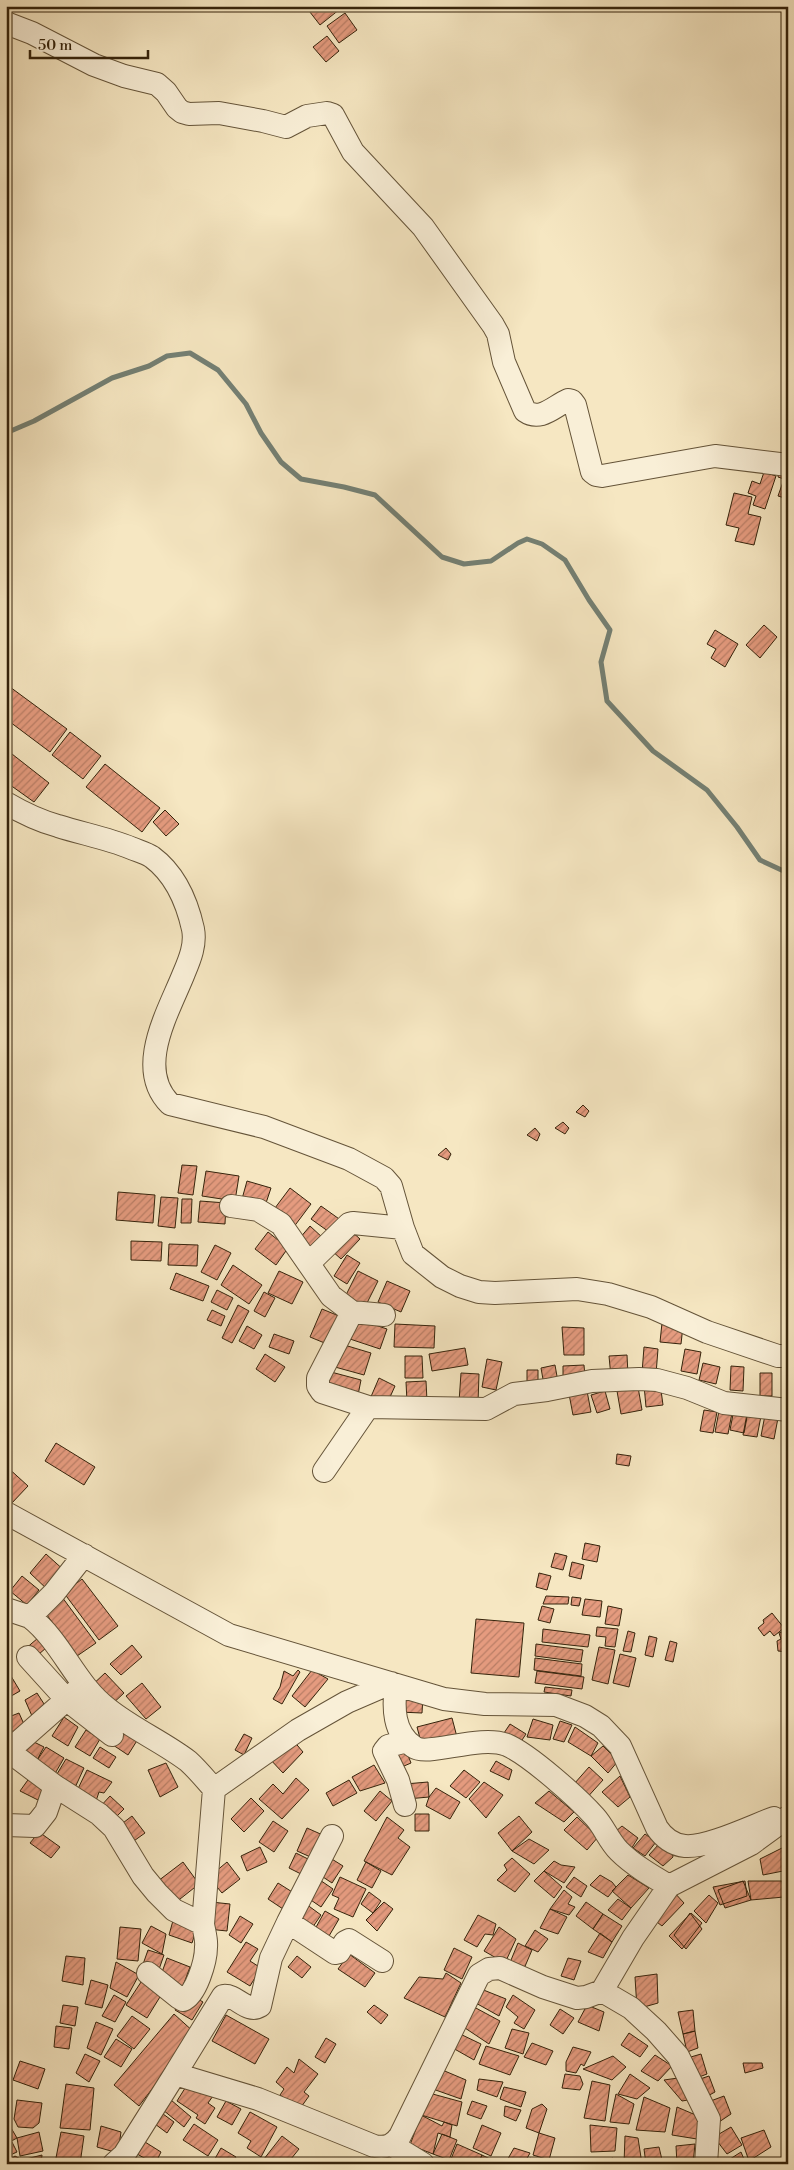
<svg xmlns="http://www.w3.org/2000/svg" width="794" height="2170" font-family="'Libre Bodoni',serif">
  <style>
    .lines { fill: none; stroke-linecap: round; stroke-linejoin: round }
    .stream { stroke: #748074; stroke-width: 5 }
    .building { fill: url(#building-hatch); stroke: #35230b }
    .minor-casing { stroke: #655439; stroke-width: 24 }
    .minor { stroke: #f9efd7; stroke-width: 22 }
  </style>
  <defs>
    <pattern id="building-hatch" width="6" height="6" patternUnits="userSpaceOnUse" patternTransform="scale(1.25)"><rect width="6" height="6" fill="#e59b7f"/><path d="M-1 1l2-2M0 6l6-6M5 7l2-2" fill="none" stroke="#ba7e66"/></pattern>
  </defs>
  <rect width="100%" height="100%" fill="#f6e7c2"/>
  <filter id="stains"><feTurbulence type="fractalNoise" baseFrequency=".004" numOctaves="4"/><feColorMatrix values="0 0 0 0 .2 0 0 0 0 .09 0 0 0 0 .02 0 0 0 .5 -.17"/></filter>
  <radialGradient id="worn" r=".72"><stop offset=".6" stop-color="#630" stop-opacity="0"/><stop offset="1" stop-color="#630" stop-opacity=".3"/></radialGradient>
  <g class="lines">
    <path class="stream" d="M6 433 34 421 112 378 149 366 167 356 190 353 218 370 246 404 261 433 281 462 301 479 344 487 375 495 442 557 464 564 491 561 518 543 527 539 542 544 565 560 589 600 610 630 601 662 607 701 653 751 707 790 737 827 760 860 788 873"/>
  </g>
  <path class="building" d="M338 6 340 9 320 25 306 7Z
    M345 13 357 30 339 43 327 26Z
    M327 36 339 51 326 62 313 47Z
    M764 472 776 476 765 509 753 505 756 496 748 493 752 481 760 484Z
    M779 473 788 476V499L778 496 784 479 778 477Z
    M734 493 752 497 748 514 761 517 754 545 735 541 739 528 726 525Z
    M764 625 777 637 760 658 746 645Z
    M715 630 738 644 725 667 711 658 716 649 707 644Z
    M10 687 67 729 50 752 6 719V692Z
    M70 732 101 756 83 779 52 755Z
    M12 754 49 783 34 802 6 782V762Z
    M105 764 160 808 142 832 86 787Z
    M165 810 179 824 166 836 153 822Z
    M583 1105 589 1111 585 1117 576 1112Z
    M563 1122 569 1128 565 1134 555 1128Z
    M535 1128 540 1134 537 1141 527 1135Z
    M446 1148 451 1154 448 1160 438 1155Z
    M182 1165 197 1166 193 1195 178 1193Z
    M206 1171 239 1176 235 1201 202 1196Z
    M247 1181 271 1188 265 1206 242 1199Z
    M290 1188 311 1204 293 1228 272 1212Z
    M118 1192 155 1195 153 1223 116 1220Z
    M161 1197 178 1198 175 1228 158 1226Z
    M182 1199H192L191 1223H181Z
    M200 1201 226 1203 225 1224 198 1222Z
    M321 1206 342 1221 332 1234 311 1219Z
    M310 1226 323 1238 312 1251 299 1239Z
    M350 1230 360 1239 341 1259 331 1250Z
    M268 1232 288 1248 276 1265 255 1249Z
    M131 1241 162 1242 161 1261 131 1260Z
    M169 1244 198 1245 197 1266 168 1265Z
    M215 1245 231 1253 217 1280 201 1272Z
    M347 1255 360 1263 347 1284 334 1276Z
    M233 1265 262 1285 249 1304 221 1285Z
    M279 1271 303 1282 292 1304 268 1293Z
    M358 1271 378 1281 365 1307 345 1297Z
    M176 1273 209 1286 203 1301 170 1289Z
    M387 1281 410 1291 401 1312 378 1302Z
    M217 1290 233 1298 227 1310 211 1302Z
    M264 1292 275 1298 265 1317 254 1311Z
    M238 1305 249 1311 232 1343 222 1338Z
    M322 1309 339 1316 327 1344 310 1337Z
    M212 1310 225 1316 221 1326 207 1320Z
    M354 1318 387 1329 380 1349 347 1338Z
    M662 1323 683 1326 681 1344 660 1342Z
    M395 1324 435 1326 434 1348 394 1347Z
    M247 1326 262 1335 254 1349 239 1341Z
    M562 1327 584 1328V1355H564Z
    M274 1334 294 1341 289 1354 269 1347Z
    M341 1344 371 1353 364 1375 335 1367Z
    M644 1347 658 1349 656 1374 642 1373Z
    M465 1348 468 1365 432 1371 429 1354Z
    M685 1349 701 1352 697 1374 681 1371Z
    M265 1354 285 1367 275 1382 256 1369Z
    M627 1355 628 1375 611 1377 609 1356Z
    M405 1356H422L423 1378H405Z
    M487 1359 502 1362 496 1390 482 1387Z
    M703 1363 720 1367 716 1384 699 1380Z
    M555 1365 558 1382 544 1385 541 1368Z
    M584 1365 585 1377 563 1379V1366Z
    M731 1366 744 1367 743 1391 730 1390Z
    M527 1370H538V1381H527Z
    M331 1372 361 1380 358 1395 328 1387Z
    M461 1373 479 1374 478 1403 459 1402Z
    M760 1373H772V1396H760Z
    M379 1378 395 1386 386 1406 370 1399Z
    M426 1381 427 1401 407 1402 406 1382Z
    M660 1383 663 1405 646 1407 644 1385Z
    M638 1387 642 1410 621 1414 617 1391Z
    M587 1391 591 1412 573 1415 569 1394Z
    M605 1391 610 1409 597 1413 591 1395Z
    M734 1409 748 1412 744 1433 730 1430Z
    M704 1410 717 1412 713 1433 700 1431Z
    M719 1411 732 1413 728 1434 715 1432Z
    M747 1414 761 1416 757 1437 743 1435Z
    M765 1415 778 1418 774 1439 761 1436Z
    M56 1443 95 1467 84 1485 45 1461Z
    M617 1454 631 1456 629 1466 616 1464Z
    M6 1466 28 1486 11 1504 6 1500Z
    M585 1543 600 1546 597 1562 582 1559Z
    M555 1553 567 1556 563 1570 551 1567Z
    M46 1554 66 1572 49 1591 30 1573Z
    M572 1562 584 1565 581 1579 569 1576Z
    M539 1573 551 1576 547 1590 536 1587Z
    M22 1576 39 1590 27 1605 10 1591Z
    M82 1579 118 1626 99 1640 64 1593Z
    M546 1596 569 1597 568 1604H543Z
    M62 1597 96 1643 77 1656 44 1611Z
    M572 1597 581 1598 579 1606 571 1605Z
    M585 1599 602 1601 600 1617 582 1615Z
    M542 1606 554 1609 550 1623 538 1620Z
    M608 1606 622 1609 619 1626 605 1624Z
    M772 1613 784 1628 774 1636 770 1631 764 1636 758 1628 764 1623 763 1620Z
    M476 1619 524 1623 519 1677 471 1673Z
    M597 1627 618 1629 615 1647 605 1646 606 1637 596 1636Z
    M543 1629 590 1635 588 1647 542 1642Z
    M628 1631 635 1633 631 1652 623 1651Z
    M784 1631 788 1635V1652L778 1651 777 1641 781 1639 779 1633Z
    M649 1636 657 1638 653 1657 645 1655Z
    M38 1638 46 1648 32 1660 24 1650Z
    M670 1641 677 1643 673 1662 665 1660Z
    M536 1644 583 1650 581 1662 535 1656Z
    M132 1645 142 1657 121 1675 110 1664Z
    M599 1647 615 1650 608 1684 592 1680Z
    M620 1654 636 1658 629 1687 613 1683Z
    M535 1658 582 1664 581 1676 534 1670Z
    M298 1670 300 1672 282 1704 273 1699 280 1687 284 1671 293 1676Z
    M312 1670 328 1679 305 1707 292 1696Z
    M8 1671 20 1691 6 1699V1672Z
    M537 1671 584 1677 582 1689 535 1683Z
    M105 1673 124 1693 109 1707 90 1687Z
    M142 1683 161 1707 146 1719 126 1696Z
    M545 1687 572 1690 571 1696 544 1692Z
    M37 1693 46 1707 32 1716 25 1700Z
    M400 1694 423 1696 422 1713 399 1712Z
    M19 1713 27 1731 15 1737 6 1718Z
    M64 1717 78 1727 68 1746 52 1736Z
    M452 1718 457 1737 422 1746 417 1727Z
    M533 1719 553 1725 550 1740 527 1737Z
    M560 1721 572 1725 564 1742 553 1739Z
    M510 1724 526 1734 518 1746 502 1736Z
    M120 1727 138 1739 128 1755 110 1743Z
    M575 1727 598 1743 591 1756 568 1742Z
    M86 1730 100 1739 90 1756 75 1747Z
    M244 1734 252 1738 244 1755 235 1750Z
    M26 1738 44 1747 36 1762 18 1752Z
    M292 1739 303 1752 283 1773 268 1757Z
    M404 1745 411 1763 397 1769 390 1750Z
    M603 1746 618 1761 608 1773 591 1756Z
    M46 1747 64 1758 53 1777 34 1765Z
    M100 1747 116 1757 109 1768 93 1758Z
    M66 1759 84 1768 73 1792 54 1779Z
    M496 1761 512 1770 509 1780 490 1771Z
    M166 1763 178 1787 160 1797 148 1770Z
    M374 1765 385 1783 360 1791 352 1777Z
    M589 1767 603 1780 584 1801 567 1792Z
    M87 1770 112 1782 104 1793 99 1792 95 1804 75 1795Z
    M464 1770 480 1782 466 1798 450 1786Z
    M620 1776 630 1797 618 1807 602 1792Z
    M30 1777 49 1788 44 1803 20 1791Z
    M296 1778 309 1790 282 1819 259 1799 273 1784 283 1794Z
    M349 1780 357 1793 333 1806 326 1793Z
    M428 1782 429 1797 407 1799 405 1784Z
    M484 1782 503 1795 486 1818 469 1799Z
    M436 1788 460 1802 450 1819 426 1806 429 1797Z
    M380 1791 392 1801 376 1821 364 1811Z
    M549 1791 574 1812 564 1822 535 1803Z
    M110 1796 124 1809 112 1821 99 1808Z
    M251 1798 264 1811 244 1832 231 1819Z
    M415 1814H429V1831H415Z
    M132 1816 145 1833 131 1843 119 1826Z
    M519 1816 532 1832 512 1851 498 1833Z
    M387 1817 404 1830 398 1838 410 1847 392 1875 364 1861Z
    M577 1817 598 1837 587 1850 564 1830Z
    M273 1821 288 1831 274 1852 259 1842Z
    M622 1826 638 1838 626 1857 609 1837Z
    M307 1828 325 1836 315 1859 297 1851Z
    M39 1832 60 1847 51 1858 30 1843Z
    M645 1834 656 1842 645 1856 633 1848Z
    M529 1839 549 1850 534 1864 512 1851Z
    M659 1844 672 1852 673 1857 663 1866 649 1855Z
    M260 1847 267 1862 247 1871 241 1856Z
    M784 1847V1853H788V1870L763 1875 760 1859Z
    M296 1853 314 1862 307 1877 289 1868Z
    M327 1856 343 1866 332 1883 317 1873Z
    M512 1858 530 1874 515 1892 497 1880 507 1870 504 1865Z
    M554 1861 561 1865 575 1867 564 1883 544 1871Z
    M183 1862 199 1884 175 1903 158 1881Z
    M227 1862 240 1879 222 1893 217 1887 203 1882Z
    M366 1862 381 1871 372 1888 357 1880Z
    M544 1871 562 1887 554 1898 534 1881Z
    M600 1875 612 1882 616 1887 608 1897 590 1885Z
    M628 1875 649 1888 631 1908 612 1891Z
    M340 1877 366 1889 353 1917 334 1909 339 1898 332 1895Z
    M574 1877 587 1886 581 1897 566 1887Z
    M317 1878 333 1889 321 1907 305 1896Z
    M743 1881 751 1900 725 1908 718 1890Z
    M745 1881 747 1896 720 1905 713 1887Z
    M748 1881H782L784 1897 751 1900Z
    M278 1883 297 1895 286 1911 268 1899Z
    M564 1890 572 1897 568 1904 575 1907 569 1915 550 1909Z
    M673 1891 684 1903 662 1926 648 1915Z
    M369 1892 381 1901 373 1913 361 1904Z
    M709 1895 718 1903 706 1923 694 1911Z
    M618 1899 631 1908 622 1920 608 1910Z
    M211 1902 230 1904 227 1931 208 1929Z
    M384 1902 393 1909 377 1931 366 1920Z
    M586 1902 603 1914 593 1929 576 1916Z
    M306 1904 321 1915 304 1940 289 1930Z
    M550 1909 567 1917 558 1934 540 1928Z
    M325 1911 339 1919 329 1936 315 1929Z
    M690 1913 702 1929 686 1949 674 1935Z
    M691 1913 702 1923 682 1949 669 1936Z
    M603 1914 622 1926 612 1942 593 1929Z
    M478 1915 496 1924 493 1935 485 1934 477 1947 464 1940Z
    M240 1916 253 1924 241 1943 229 1935Z
    M174 1917 198 1924 192 1943 169 1935Z
    M151 1926 166 1934 162 1954 142 1943Z
    M120 1927 141 1929 138 1961 117 1959Z
    M499 1927 516 1939 505 1963 484 1951Z
    M535 1930 548 1939 538 1952 525 1946Z
    M600 1933 612 1942 603 1958 588 1952Z
    M246 1942 258 1949 250 1961 261 1968 250 1986 227 1972Z
    M518 1943 532 1950 523 1971 509 1965Z
    M454 1948 472 1957 462 1979 444 1970Z
    M148 1950 164 1955 157 1975 141 1970Z
    M349 1954 375 1973 365 1987 338 1969Z
    M66 1956 85 1958 83 1985 62 1981Z
    M297 1956 311 1967 302 1978 288 1967Z
    M167 1958 190 1967 180 1994 160 1978Z
    M568 1958 581 1961 574 1980 561 1976Z
    M116 1962 139 1975 127 1997 110 1988Z
    M446 1973 461 1983 445 2017 404 1998 419 1977 443 1979Z
    M657 1974 658 2003 637 2009 635 1977Z
    M143 1979 163 1992 147 2018 126 2005Z
    M91 1980 108 1985 102 2008 85 2004Z
    M481 1989 506 1999 499 2016 474 2002Z
    M186 1992 203 2002 192 2020 175 2010Z
    M114 1995 126 2002 115 2022 102 2016Z
    M513 1995 535 2010 524 2029 514 2023 518 2017 506 2007Z
    M63 2005 78 2007 75 2026 60 2023Z
    M374 2005 388 2015 381 2024 367 2012Z
    M587 2005 604 2012 599 2031 578 2022Z
    M474 2007 500 2021 489 2044 465 2028Z
    M560 2009 574 2018 563 2034 550 2025Z
    M693 2010 695 2031 683 2034 678 2012Z
    M174 2014 195 2033 139 2106 114 2085Z
    M226 2015 269 2039 255 2064 212 2041Z
    M132 2016 150 2029 134 2049 117 2036Z
    M96 2022 113 2029 101 2055 87 2048Z
    M56 2026 72 2028 69 2049 54 2047Z
    M512 2029 529 2033 523 2054 505 2048Z
    M695 2031 698 2048 687 2052 683 2034Z
    M458 2033 481 2044 474 2060 451 2047Z
    M629 2033 648 2046 640 2057 621 2045Z
    M326 2038 336 2044 325 2063 315 2057Z
    M116 2039 132 2049 121 2067 104 2057Z
    M532 2043 553 2051 546 2065 524 2057Z
    M486 2046 519 2056 510 2075 479 2064Z
    M573 2047 591 2052 584 2066 581 2064 576 2073 566 2071V2062Z
    M85 2054 100 2061 89 2082 76 2073Z
    M701 2054 707 2074 691 2080 684 2059Z
    M655 2055 672 2066 658 2081 641 2071Z
    M613 2056 626 2067 612 2080 583 2069Z
    M299 2059 318 2074 304 2092 309 2096 299 2110 280 2095 284 2089 276 2082 287 2067 294 2073Z
    M20 2061 45 2069 38 2089 13 2080Z
    M743 2063H762L763 2068 745 2073Z
    M440 2069 466 2080 461 2099 430 2088Z
    M565 2074 580 2076 583 2084 580 2090 562 2088Z
    M630 2074 650 2088 637 2099 618 2094Z
    M709 2076 715 2092 704 2098 694 2081Z
    M685 2077 694 2099 682 2101 664 2080Z
    M479 2079 503 2082 497 2097 477 2090Z
    M592 2081 610 2085 605 2121 584 2118Z
    M66 2084 94 2088 90 2130 60 2128Z
    M187 2085 213 2096 208 2103 215 2108 205 2124 196 2118 198 2115 177 2101Z
    M504 2087 526 2092 521 2107 500 2099Z
    M429 2093 462 2102 457 2126 418 2114Z
    M616 2094 634 2104 629 2124 610 2122Z
    M724 2096 731 2114 716 2124 708 2102Z
    M644 2097 670 2108 665 2132 636 2130Z
    M17 2100 42 2103 39 2123 33 2128 18 2127 14 2119Z
    M171 2100 191 2117 184 2127 163 2110Z
    M226 2101 241 2109 232 2125 217 2117Z
    M472 2101 487 2106 481 2119 467 2114Z
    M542 2104 547 2109 539 2133 526 2128 532 2109Z
    M505 2106 521 2110 516 2121 504 2116Z
    M677 2107 698 2116 697 2139 672 2135Z
    M159 2111 174 2122 167 2133 151 2121Z
    M250 2112 277 2127 261 2157 247 2148 251 2141 238 2133Z
    M421 2115 442 2126 444 2122 452 2125 450 2137 438 2133 433 2154 410 2145Z
    M7 2121 17 2138 6 2144V2122Z
    M194 2124 218 2140 208 2156 183 2140Z
    M482 2125 501 2133 491 2156 473 2148Z
    M590 2125 617 2128 615 2151 591 2152Z
    M101 2126 121 2132 118 2153 97 2147Z
    M731 2127 742 2145 727 2154 714 2137Z
    M764 2130 771 2147 749 2161 741 2138Z
    M39 2132 43 2151 20 2156 17 2138Z
    M61 2132 84 2136 80 2164 55 2163Z
    M539 2133 555 2138 549 2160 533 2155Z
    M442 2134 457 2140 449 2160 433 2154Z
    M282 2136 299 2149 287 2164H260Z
    M625 2136 638 2138 642 2164H624Z
    M12 2142 17 2152 6 2157V2145Z
    M145 2142 161 2152 155 2164 137 2154Z
    M457 2144 482 2155 478 2164H460L451 2159Z
    M695 2144 693 2164H677L676 2146Z
    M659 2147 663 2164H646L644 2149Z
    M221 2148 236 2157 232 2164H212Z
    M514 2148 530 2153 524 2164H505Z
    M741 2152 746 2164H732L730 2159Z
    M42 2155 41 2164 6 2162 15 2156 22 2160Z
    M482 2155 490 2159 488 2164H478Z
    M530 2158 548 2164H526Z
    M613 2158 614 2164H590Z"/>
  <g class="lines">
    <defs>
      <path id="minor" d="M6 23 32 33 94 65 124 76 157 84 166 92 177 108 182 112 189 114 219 113 263 121 286 127 307 116 327 113 333 115 353 152 423 227 493 325 498 334 504 362 525 411C541 422 554 406 568 400L572 401 575 405 592 472 596 475 602 476 715 456 788 465
        M6 803C23 813 40 821 58 826 83 834 107 838 131 848 138 851 146 853 152 857 175 874 187 902 193 929 196 944 190 959 184 973 169 1011 134 1068 170 1104L264 1127 349 1159 384 1178 391 1186 403 1228 413 1254 442 1277 460 1286 479 1292 495 1293 577 1289 608 1294 651 1307 707 1332 778 1356H788
        M231 1206 258 1210 281 1224 331 1296 352 1312 318 1378V1386L322 1392 368 1407 486 1409 514 1394 547 1390 592 1381 639 1379 657 1380 687 1388 724 1403 788 1410
        M309 1263 349 1224 353 1223 403 1228
        M352 1312 384 1315
        M324 1471 368 1407
        M6 1513 229 1635 444 1699 485 1704 556 1705 585 1716 601 1726 620 1746 657 1828C663 1837 673 1845 685 1846 707 1848 752 1826 774 1818
        M84 1555 54 1593 30 1617C63 1643 74 1683 108 1709 133 1729 163 1742 188 1761 197 1769 206 1780 214 1789L203 1924
        M6 1609 30 1617
        M28 1657 67 1700 112 1735
        M83 1685 15 1745 13 1752 15 1756 55 1786 99 1814 114 1828 143 1876 157 1893 174 1910 203 1924C204 1931 207 1940 206 1947 206 1961 196 1995 183 2000L178 1997 148 1973
        M396 1685C393 1707 393 1733 414 1747 428 1757 480 1734 507 1745 530 1755 578 1798 595 1817 604 1827 609 1841 619 1851 633 1865 652 1876 669 1886
        M214 1789 298 1730 347 1702 391 1683
        M405 1805 398 1780 384 1751 388 1746 407 1741
        M6 1825 35 1826 46 1812 55 1786
        M288 1922 332 1836
        M602 1991 631 2008 656 2031 678 2056 709 2119 706 2164
        M175 2074 223 1996C236 1994 247 2014 260 2006L271 1958 288 1922 335 1953 339 1952 345 1942 349 1940 382 1961
        M392 2145 423 2164
        M114 2164 124 2155 175 2074 258 2099 374 2146C386 2148 393 2146 400 2136L479 1975 489 1969 500 1968 543 1987 577 1998 586 1997 602 1991 633 1938 669 1886 751 1844 788 1817"/>
    </defs>
    <use href="#minor" class="minor-casing"/>
    <use href="#minor" class="minor"/>
  </g>
  <rect width="794" height="2170" fill="none" stroke="#f6e7c2" stroke-width="25"/>
  <rect x="8" y="8" width="779" height="2155" fill="none" stroke="#35230b" stroke-width="2.5"/>
  <rect x="12" y="12" width="769" height="2145" fill="none" stroke="#35230b"/>
  <path d="M30 50v8h118v-8" fill="none" stroke="#35230b" stroke-width="2.5"/>
  <text x="38" y="50" font-size="15" fill="#35230b" stroke="#f9efd7" stroke-width="4" paint-order="stroke">50 m</text>
  <rect width="100%" height="100%" filter="url(#stains)"/>
  <rect width="100%" height="100%" fill="url(#worn)"/>
</svg>
